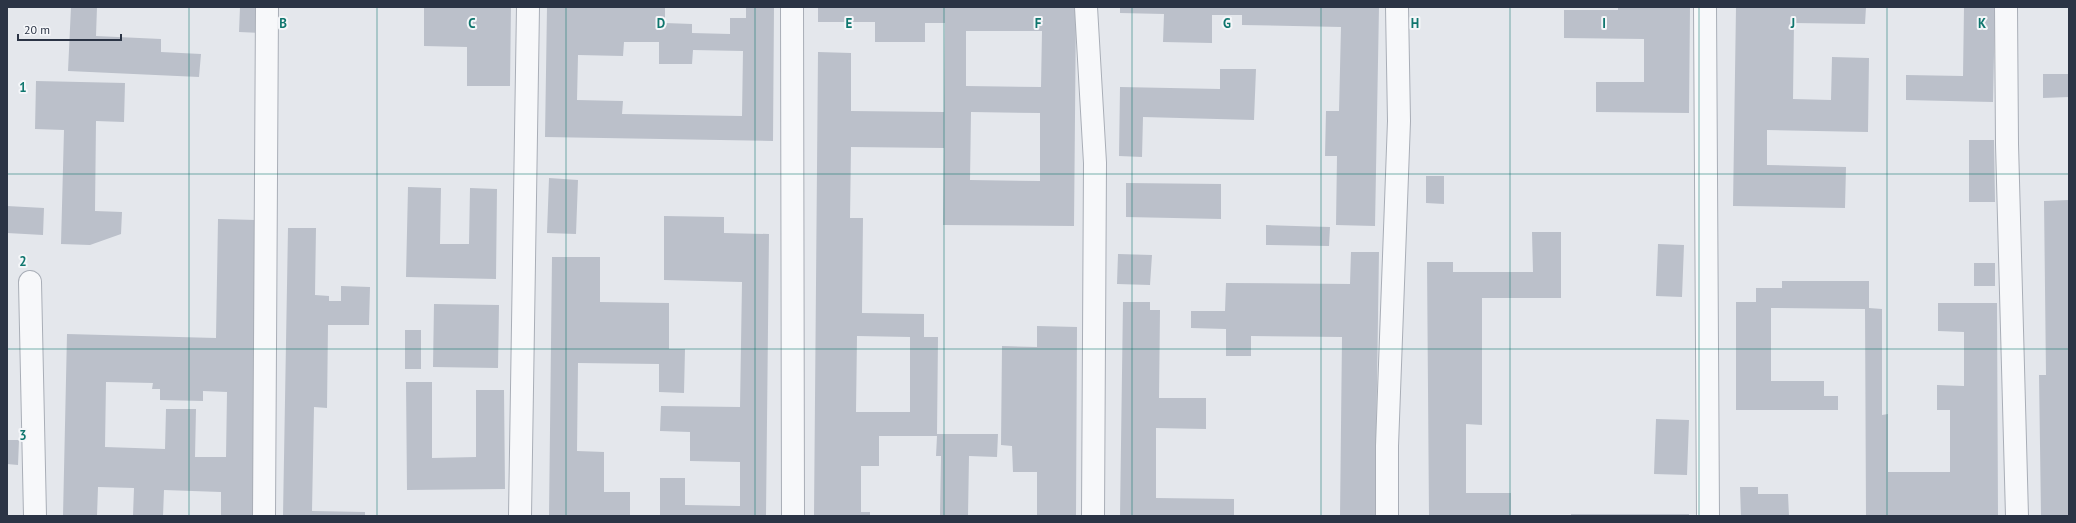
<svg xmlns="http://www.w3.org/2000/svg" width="2076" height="523" font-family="'PT Sans',sans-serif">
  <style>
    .building { fill: #bbc0ca; fill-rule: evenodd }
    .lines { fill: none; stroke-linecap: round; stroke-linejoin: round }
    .street-casing { stroke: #a9aeb7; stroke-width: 24 }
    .street { stroke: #f7f8fa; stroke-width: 22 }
    .grid { fill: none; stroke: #0f766e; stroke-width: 1; stroke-opacity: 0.55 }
    .grid-label { font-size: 13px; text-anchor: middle; font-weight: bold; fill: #0f766e; stroke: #f4f6f9; stroke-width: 4; stroke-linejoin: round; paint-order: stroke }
  </style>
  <rect width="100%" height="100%" fill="#e4e7ec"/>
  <path class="building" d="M71 7H97L96 36 161 39V52L201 54 199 77 68 71Z
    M240 7H265L264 33 239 32Z
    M424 7H511L510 86H467V47L424 46Z
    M547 7H665V23L692 24V33L730 34V18H746V7H774L773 141 545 137ZM624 42H659V64H692L693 50 743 51 742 116 622 114 623 101 577 100 578 55 623 56Z
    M818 7H1076L1074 226 943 225 944 148 851 147 850 218H863L862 313 924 314V337H938L937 434H998L997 457 969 456 968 516H940L941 456H936L937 436H879V466H861V512H870V516H814L818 52 851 53V111L944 112 945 23H925V42H875V22H818ZM966 31H1042L1041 87 966 86ZM971 112 1040 113V181L970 180ZM857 336 910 337V412H856Z
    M1120 7H1379L1375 226 1336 225 1337 156H1325L1326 111H1339L1341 27 1242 25V15H1212V43L1163 42 1164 14 1120 13Z
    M1618 7H1690L1689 113 1596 112V82H1644V39L1564 38V10H1618Z
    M1736 7H1866L1865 24 1794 23 1793 99 1831 100 1832 57 1869 58 1868 132 1767 130V165L1846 167 1845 208 1733 206Z
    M1964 7H1995L1993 102 1906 100V75L1963 76Z
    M1220 69H1256L1254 120 1143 117 1142 157 1119 156 1120 87 1220 89Z
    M2043 74H2069V97L2043 98Z
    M36 81 125 83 124 122 96 121 95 211 122 212 121 234 90 245 61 244 64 130 35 129Z
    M1969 140H1994L1995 202H1969Z
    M1426 176H1444V204L1426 203Z
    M549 178 578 180 576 234 547 233Z
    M1126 183 1221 184V219L1126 217Z
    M408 187 441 188 440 244H469L470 188 497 189 496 279 406 277Z
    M2069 200V516H2041L2039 375H2046L2044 201Z
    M7 206 44 208 43 235 7 233Z
    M664 216 724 217V233L769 234 766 516H660V478H685V505L740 506V462L690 461V432L660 431 661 406 740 407 742 282 664 280Z
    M218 219 260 220 254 516H221V492L164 490 163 516H133L134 488 98 487 97 516H63L67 334 216 338ZM106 382 153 383 152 389H160V400L203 401V391L227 392 226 457H195L196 409H166L165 449 105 447Z
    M1266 225 1330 227 1329 246 1266 245Z
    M288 228H316L315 295 329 296V301H341V286L370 287 369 325H328L327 408 314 407 312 511 365 512V516H283Z
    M1532 232H1561V298H1482V425L1466 424V493H1511V516H1429L1427 262H1453V272H1533Z
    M1658 244 1684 245 1682 297 1656 296Z
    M1351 252H1379L1375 516H1340L1342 337 1251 336V356H1226V329L1191 328V311H1225L1226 283 1350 284Z
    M1118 254 1152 255 1150 285 1117 284Z
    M552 257H600V302L669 303V349H685L684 393 659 392V364L578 363 577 451 604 452V492H630V516H549Z
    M1974 263H1995V286H1974Z
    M1782 281H1869V308L1882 309V415L1888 414V472H1950V410H1937V385L1964 386V332L1938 331V303H1997L1998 516H1866L1865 309 1771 308V381H1824V396H1838V410H1736V302H1756V288H1782Z
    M1123 302H1150V310H1160L1159 398H1206V429L1156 428V498L1234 499V516H1120Z
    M434 304 499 305 498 368 433 367Z
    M1037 326 1077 327 1076 516H1037V472H1013L1012 446 1001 445 1002 346 1037 347Z
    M405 330H421V369H405Z
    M406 382H432V458L476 457V390H504L505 489 407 490Z
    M1656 419 1689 420 1687 475 1654 474Z
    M7 440H19L18 465 7 464Z
    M1740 487H1758V494H1788L1789 516H1741Z
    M1571 514H1689V516H1571Z"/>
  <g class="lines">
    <defs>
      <path id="street" d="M792 7 793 516
        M1086 7 1095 163 1093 516
        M1705 7 1708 516
        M2006 7 2007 144 2017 516
        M30 282 35 516
        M264 516 267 7
        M520 516 528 7
        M1387 516V446L1399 121 1397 7"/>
    </defs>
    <use href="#street" class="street-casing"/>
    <use href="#street" class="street"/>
  </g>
  <path class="grid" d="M189 7V516M377 7V516M566 7V516M755 7V516M944 7V516M1132 7V516M1321 7V516M1510 7V516M1699 7V516M1887 7V516M7 174H2069M7 349H2069"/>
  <g class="grid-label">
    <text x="283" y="28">B</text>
    <text x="472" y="28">C</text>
    <text x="661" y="28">D</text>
    <text x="849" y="28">E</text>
    <text x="1038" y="28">F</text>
    <text x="1227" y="28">G</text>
    <text x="1415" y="28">H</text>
    <text x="1604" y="28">I</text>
    <text x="1793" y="28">J</text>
    <text x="1982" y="28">K</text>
    <text x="23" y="92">1</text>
    <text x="23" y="266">2</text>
    <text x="23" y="440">3</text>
  </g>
  <rect width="2076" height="523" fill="none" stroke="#2b3445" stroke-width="16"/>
  <path d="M18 34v6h103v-6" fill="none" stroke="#2b3445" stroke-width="2"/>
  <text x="24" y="34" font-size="12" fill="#2b3445" stroke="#f4f6f9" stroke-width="3" paint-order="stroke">20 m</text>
</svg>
